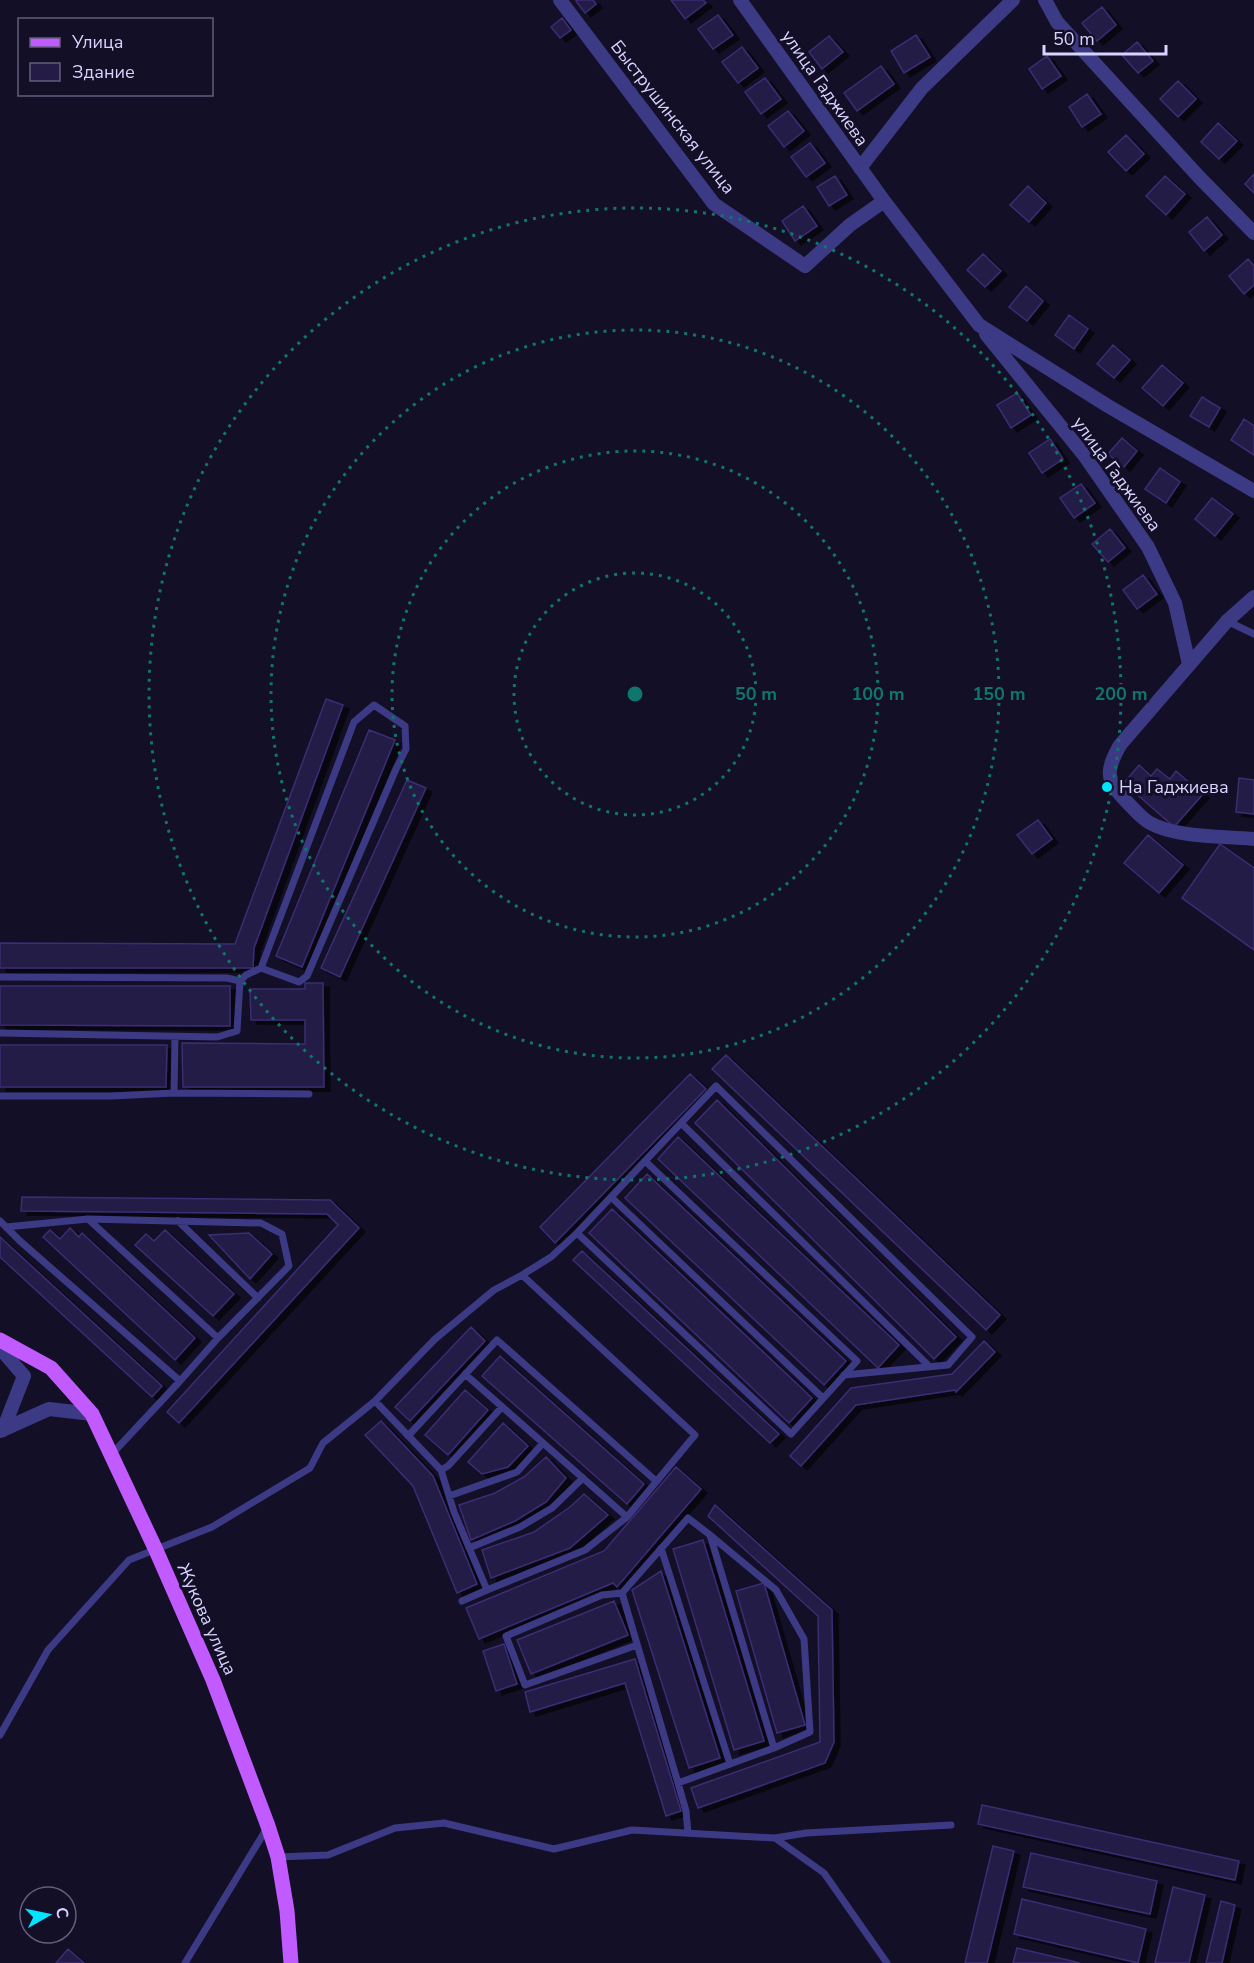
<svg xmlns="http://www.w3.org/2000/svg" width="1254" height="1963" font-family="'Nunito Sans',sans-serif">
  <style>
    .building { fill: #241b47; stroke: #3b2d73; stroke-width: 1.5; filter: url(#shadow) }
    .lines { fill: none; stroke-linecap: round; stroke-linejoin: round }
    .lane { stroke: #3d3a85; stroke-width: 7 }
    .street { stroke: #3d3a85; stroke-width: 14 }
    .primary { stroke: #c25bff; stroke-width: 15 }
    .ring { fill: none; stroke: #0f766e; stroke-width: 3; stroke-dasharray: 3 6 }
    .poi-dot { fill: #00e5ff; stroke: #130f26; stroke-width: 2 }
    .labels { text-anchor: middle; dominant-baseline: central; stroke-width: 6; stroke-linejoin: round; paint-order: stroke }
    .street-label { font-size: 18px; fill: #d9d4ff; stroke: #130f26 }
    .poi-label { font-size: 18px; fill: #d9d4ff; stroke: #130f26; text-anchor: start }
    .centre { fill: #0f766e; stroke: #130f26; stroke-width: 3 }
    .ring-label { font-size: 18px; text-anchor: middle; font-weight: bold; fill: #0f766e; stroke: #130f26; stroke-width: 6; stroke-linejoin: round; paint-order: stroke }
  </style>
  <defs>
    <filter id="shadow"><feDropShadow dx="6" dy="4" stdDeviation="0" flood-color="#0009"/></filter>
  </defs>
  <rect width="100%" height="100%" fill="#130f26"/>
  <path class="building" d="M578 0H593L596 4 585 13 576 1Z
    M671 0H703L706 3 685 19Z
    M1102 7 1116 25 1097 41 1082 23Z
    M718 15 733 35 713 49 698 29Z
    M562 18 571 30 560 38 551 27Z
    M916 35 930 57 904 73 891 51Z
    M829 36 843 52 822 69 809 52Z
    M1137 42 1153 61 1138 73 1122 55Z
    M742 47 758 68 738 83 722 62Z
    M1047 56 1061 76 1042 89 1029 69Z
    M881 66 894 84 857 111 844 93Z
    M765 78 781 99 761 114 745 92Z
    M1178 81 1196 99 1178 117 1160 99Z
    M1087 94 1101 114 1082 127 1069 107Z
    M788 111 804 131 784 147 768 126Z
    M1218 123 1237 141 1219 159 1201 142Z
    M1126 135 1144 154 1126 171 1108 152Z
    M810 143 825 163 806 177 791 157Z
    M1254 174V193L1245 184Z
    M835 176 847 195 829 206 817 187Z
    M1165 176 1185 194 1166 215 1146 196Z
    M1028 186 1046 203 1029 222 1010 205Z
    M803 206 817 226 795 241 782 221Z
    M1207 217 1222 235 1204 251 1189 232Z
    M983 254 1001 271 985 287 967 270Z
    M1248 259 1254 266V285L1244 294 1229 276Z
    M1026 286 1043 301 1027 321 1009 307Z
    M1069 315 1088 329 1074 349 1055 335Z
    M1113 345 1130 360 1114 378 1097 364Z
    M1162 365 1183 383 1163 406 1142 388Z
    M1017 393 1031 415 1011 428 997 405Z
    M1202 397 1220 408 1209 427 1190 416Z
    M1244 419 1254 426V455L1231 440Z
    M1122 438 1137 451 1124 467 1108 454Z
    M1050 439 1063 459 1042 473 1029 453Z
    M1160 468 1180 482 1166 503 1145 489Z
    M1081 484 1095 503 1074 518 1060 498Z
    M1212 498 1233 514 1215 536 1195 519Z
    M1110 529 1125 548 1108 562 1092 544Z
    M1143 575 1157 594 1137 609 1123 590Z
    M326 699 343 705 254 948 253 968H0V943L235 944Z
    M369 730 395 740 302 967 276 956Z
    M1139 765 1151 776 1157 769 1170 779 1176 771 1203 794 1174 827 1124 783Z
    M1239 778 1254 780V814L1236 812Z
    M407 780 426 788 340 977 321 968Z
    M1038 820 1052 839 1032 854 1017 835Z
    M1148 835 1183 865 1159 893 1124 863Z
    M1220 844 1254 868V950L1182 898Z
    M305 983H323L324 1087H183L182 1043 305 1044V1020H251L250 989H305Z
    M0 986H230V1026L0 1025Z
    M0 1045H167L166 1087H0Z
    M726 1055 1000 1315 986 1330 712 1069Z
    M690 1074 706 1089 555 1243 540 1227Z
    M717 1100 956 1337 934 1359 695 1123Z
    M678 1137 899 1345 878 1368 658 1159Z
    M647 1174 846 1361 824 1385 625 1198Z
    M22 1197 330 1200 359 1228 179 1423 167 1412 338 1225 327 1214 21 1211Z
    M612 1209 812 1398 789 1423 589 1233Z
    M70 1228 79 1237 82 1233 195 1338 175 1360 43 1237 50 1230 60 1239Z
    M165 1230 234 1294 213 1316 135 1245 146 1234 154 1241Z
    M249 1233 272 1254 250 1279 209 1235Z
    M0 1237 162 1386 152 1397 0 1257Z
    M582 1251 779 1434 770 1443 573 1260Z
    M471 1327 485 1341 410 1421 395 1407Z
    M984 1341 995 1352 956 1392 955 1390 856 1405 801 1466 790 1456 851 1388 952 1374Z
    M500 1356 644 1484 627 1504 482 1376Z
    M465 1390 488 1410 448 1455 425 1435Z
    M381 1421 433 1476 477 1584 457 1593 413 1486 365 1435Z
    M503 1423 528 1446 508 1467 482 1474 468 1462Z
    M546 1457 566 1478 546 1502 515 1521 471 1540 459 1505 495 1493 524 1477Z
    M676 1467 701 1489 617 1587 613 1583 479 1639 466 1608 604 1551Z
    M584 1494 608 1515 570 1548 491 1578 482 1550 534 1532 570 1507Z
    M715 1505 832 1610 834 1742 825 1763 698 1808 691 1788 820 1742 818 1616 708 1516Z
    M703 1540 764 1741 734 1750 673 1549Z
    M661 1571 720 1758 689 1768 632 1590Z
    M764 1583 805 1725 777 1733 736 1591Z
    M614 1601 628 1635 531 1674 517 1640Z
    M504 1644 517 1684 496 1691 483 1651Z
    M635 1659 681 1811 666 1816 625 1683 530 1712 525 1692Z
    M982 1805 1239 1861 1235 1880 978 1824Z
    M993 1846 1014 1851 987 1963H965Z
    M1031 1853 1157 1881 1150 1914 1023 1887Z
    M1173 1887 1205 1895 1189 1963H1155Z
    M1022 1899 1146 1929 1138 1963 1014 1934Z
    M1221 1901 1235 1905 1222 1963H1206Z
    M1017 1948 1080 1963H1013Z
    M68 1949 84 1963H56Z"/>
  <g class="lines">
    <path class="lane" d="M1227 621 1254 634
      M0 977 227 978 240 981
      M0 1033 217 1037 237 1031 240 981 246 975 261 968 354 722 374 705 405 726 406 749 396 769 307 976 299 982 261 968
      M174 1093 309 1094
      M0 1096H111L174 1093 175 1037
      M681 1123 930 1367
      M645 1161 716 1086 972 1337 948 1365 844 1375
      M611 1197 823 1398
      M88 1219 261 1223 282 1234 289 1266 218 1338
      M0 1221 20 1241 180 1381 111 1455
      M178 1221 258 1298
      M6 1227 88 1219 218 1338 180 1381
      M522 1275 551 1257 577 1233 791 1434 857 1361 645 1161 577 1233
      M465 1374 627 1517
      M375 1401 441 1470 454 1512 487 1590 462 1601
      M408 1436 497 1340 656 1481
      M441 1470 448 1466 502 1407
      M449 1496 517 1472 543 1443
      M710 1535 776 1590 804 1639 810 1732 774 1748
      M469 1548 520 1527 552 1508 583 1478
      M661 1548 730 1764
      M622 1593 602 1595 506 1636 525 1685 637 1645
      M0 1735 48 1650 129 1560 212 1527 310 1468 323 1443 375 1401 435 1339 494 1290 522 1275 695 1435 627 1517 585 1550 487 1590
      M678 1783 774 1748 710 1535 688 1518 622 1593 678 1783 686 1811 688 1833
      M775 1838 824 1873 887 1963
      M278 1857 328 1855 395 1828 444 1823 554 1849 632 1830 775 1838 806 1833 951 1825
      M185 1963 267 1828"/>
    <path class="street" d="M560 0 714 204 805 266 850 225 884 201
      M740 0 884 201 979 325 1108 406 1254 491
      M1045 0 1057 22 1199 177 1254 233
      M860 168 922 88 1013 0
      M986 334 1084 455 1148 547 1175 603 1189 664
      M1254 597 1227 621 1120 745C1106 770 1105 780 1126 801 1133 808 1141 818 1150 823 1177 838 1223 836 1254 839
      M0 1348 24 1376 3 1430
      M0 1431 49 1409 92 1414"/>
    <path class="primary" d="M0 1340 51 1368 92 1414 155 1548 213 1680 268 1826 278 1857 287 1911 291 1963"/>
  </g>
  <g class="ring">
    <circle cx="635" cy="694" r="121"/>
    <circle cx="635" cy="694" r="243"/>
    <circle cx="635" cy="694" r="364"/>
    <circle cx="635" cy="694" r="486"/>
  </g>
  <circle class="poi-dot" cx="1107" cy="787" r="6"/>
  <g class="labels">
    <g class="street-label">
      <text transform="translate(825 88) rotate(55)">улица Гаджиева</text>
      <text transform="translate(673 117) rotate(52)">Быструшинская улица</text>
      <text transform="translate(1117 474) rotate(54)">улица Гаджиева</text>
      <text transform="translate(207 1619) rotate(66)">Жукова улица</text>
    </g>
    <g class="poi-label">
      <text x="1119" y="787">На Гаджиева</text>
    </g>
  </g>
  <circle cx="635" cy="694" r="9" class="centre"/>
  <g class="ring-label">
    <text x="756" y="700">50 m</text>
    <text x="878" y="700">100 m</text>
    <text x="999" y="700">150 m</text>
    <text x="1121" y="700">200 m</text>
  </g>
  <rect x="18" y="18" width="195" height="78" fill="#130f26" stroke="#625e7d" stroke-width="1.5"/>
  <rect x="30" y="38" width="30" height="9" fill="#c25bff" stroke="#625e7d" stroke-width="1.5"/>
  <text x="72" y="48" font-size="18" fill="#d9d4ff">Улица</text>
  <rect x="30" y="63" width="30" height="18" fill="#241b47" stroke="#625e7d" stroke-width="1.5"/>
  <text x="72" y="78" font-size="18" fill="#d9d4ff">Здание</text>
  <g transform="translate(48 1915) rotate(81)"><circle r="28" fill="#130f26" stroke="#625e7d" stroke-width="1.5"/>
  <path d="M0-4.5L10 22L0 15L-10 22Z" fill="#00e5ff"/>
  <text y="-9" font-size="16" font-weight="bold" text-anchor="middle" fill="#d9d4ff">С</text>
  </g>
  <path d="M1044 45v9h122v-9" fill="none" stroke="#d9d4ff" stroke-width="3"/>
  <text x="1053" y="45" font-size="18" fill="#d9d4ff" stroke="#130f26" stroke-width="4.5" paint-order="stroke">50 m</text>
</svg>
